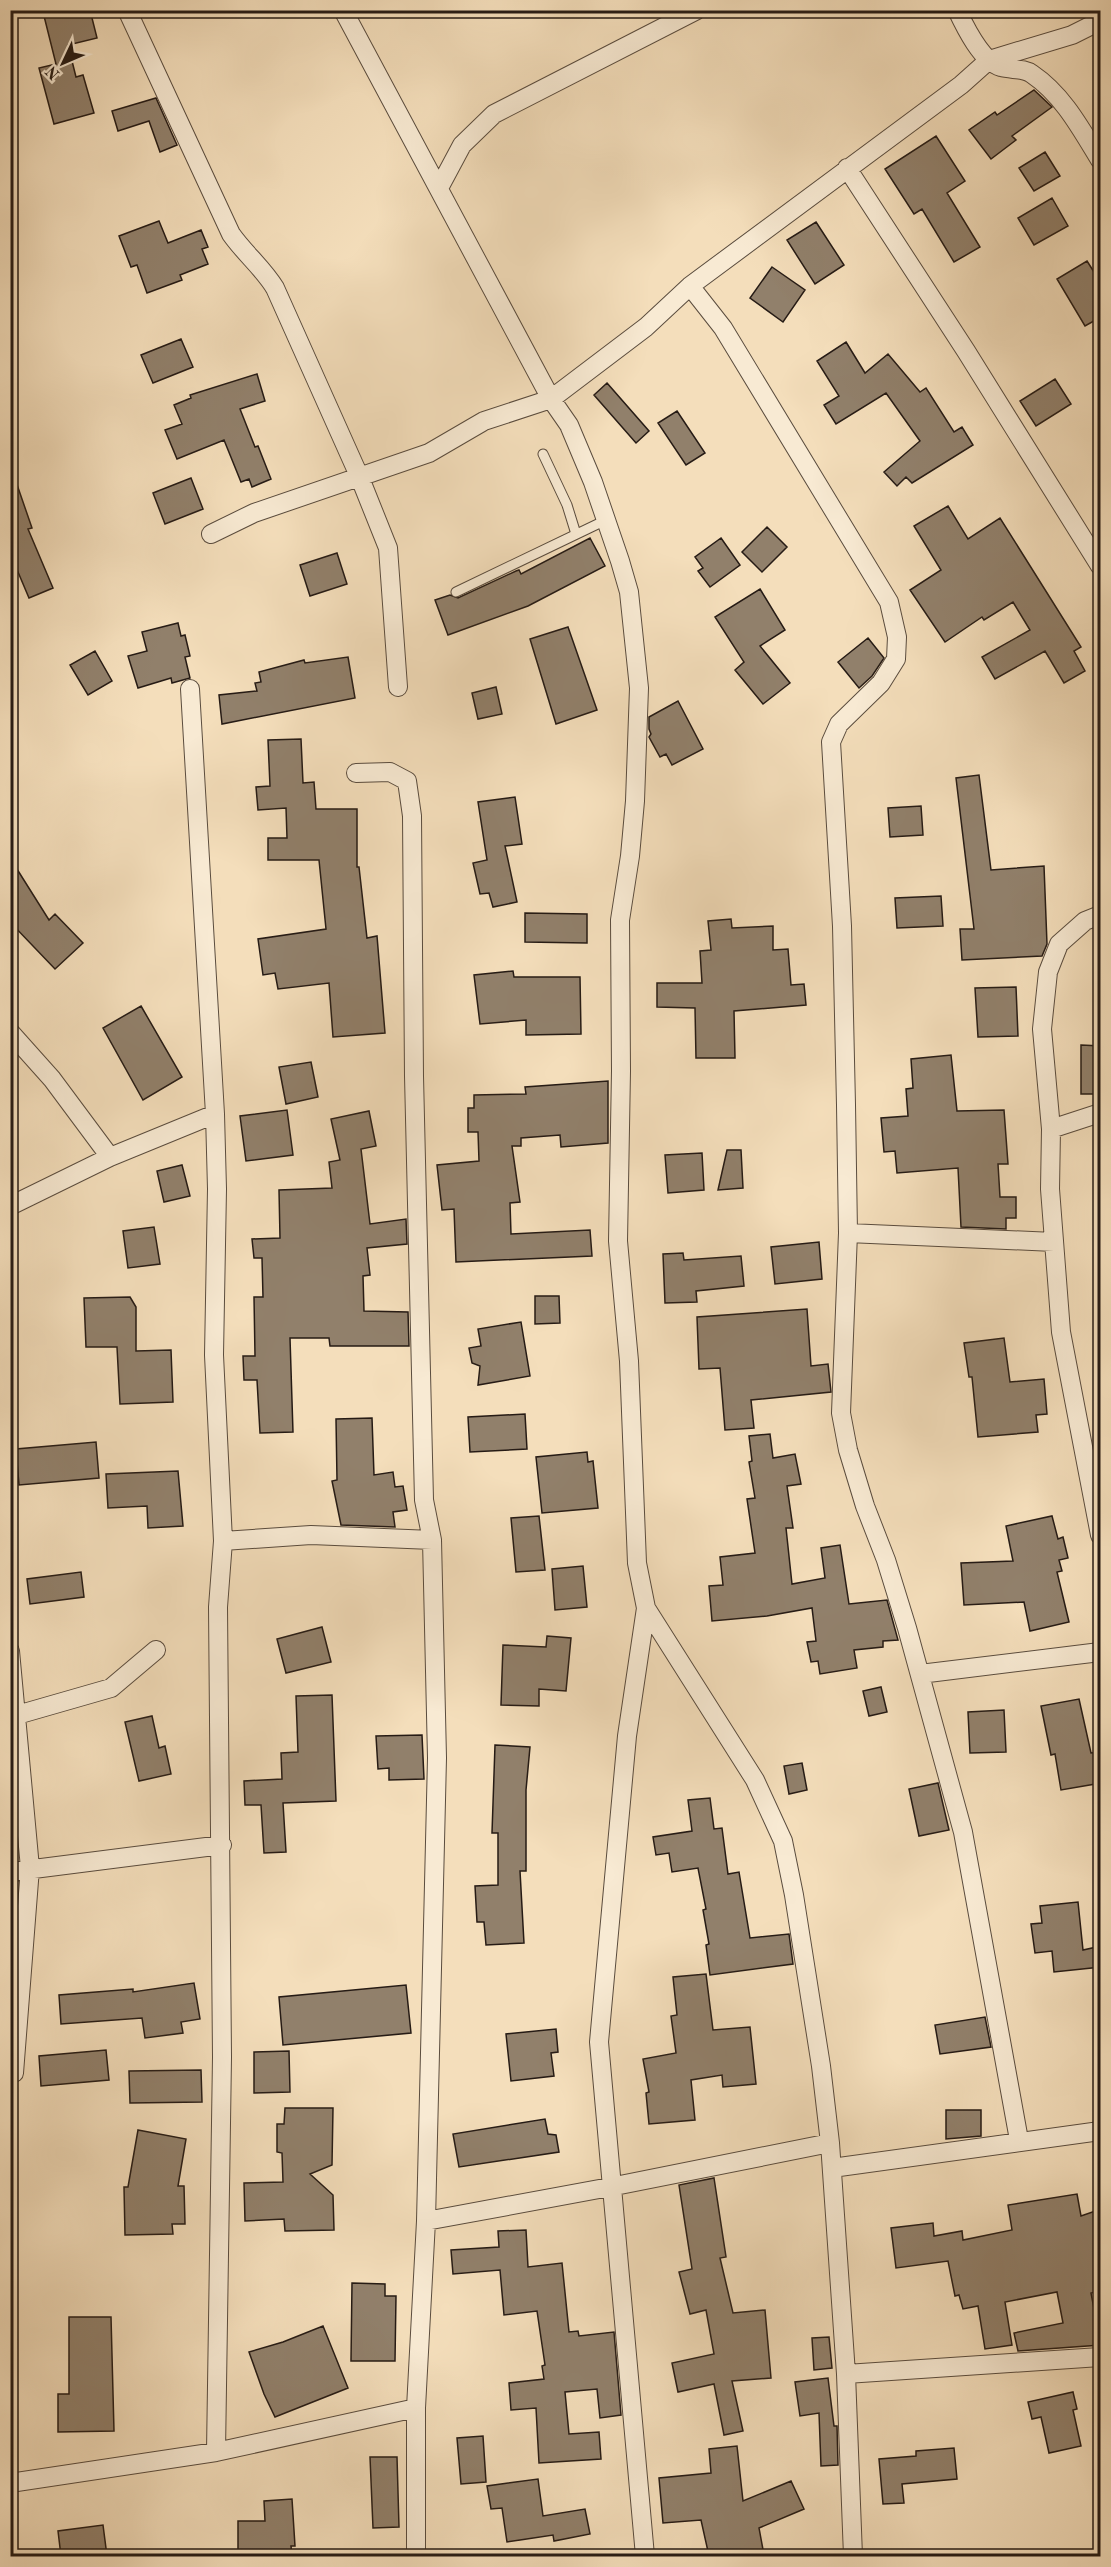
<svg xmlns="http://www.w3.org/2000/svg" width="1111" height="2567" font-family="'Old Standard TT',serif">
  <style>
    .building { fill: #91806b; stroke: #261b15; stroke-width: 1.5 }
    .lines { fill: none; stroke-linecap: round; stroke-linejoin: round }
    .service-casing { stroke: #5a4c3e; stroke-width: 11 }
    .minor-casing { stroke: #5a4c3e; stroke-width: 20 }
    .service { stroke: #f8ead3; stroke-width: 9 }
    .minor { stroke: #f8ead3; stroke-width: 18 }
  </style>
  <rect width="100%" height="100%" fill="#f4debb"/>
  <filter id="stains"><feTurbulence type="fractalNoise" baseFrequency=".00333" numOctaves="4"/><feColorMatrix values="0 0 0 0 .2 0 0 0 0 .09 0 0 0 0 .02 0 0 0 .5 -.17"/></filter>
  <radialGradient id="worn" r=".72"><stop offset=".6" stop-color="#630" stop-opacity="0"/><stop offset="1" stop-color="#630" stop-opacity=".3"/></radialGradient>
  <path class="building" d="M66 10H90L97 38 68 45 76 77 83 75 94 113 54 124 39 68 56 64 44 16Z
    M1034 90 1052 107 1012 136 1016 140 991 159 969 130 995 112 997 115Z
    M156 98 177 145 160 152 149 121 118 131 112 111Z
    M936 136 965 181 947 193 980 247 954 262 922 209 914 214 885 169Z
    M1045 152 1060 176 1034 191 1019 168Z
    M1052 198 1068 226 1034 245 1018 218Z
    M159 221 168 243 201 230 208 247 202 249 208 264 180 275 182 280 147 293 137 265 131 267 119 236Z
    M816 222 844 265 815 284 787 240Z
    M1087 261 1101 283V317L1085 326 1057 279Z
    M772 267 805 290 783 322 750 298Z
    M181 339 193 367 153 383 141 355Z
    M846 342 865 373 888 354 920 392 926 388 954 432 962 427 973 445 912 483 906 477 897 486 884 472 920 441 886 393 836 424 824 405 839 396 817 361Z
    M257 374 265 401 240 409 255 447 258 446 271 479 252 487 249 479 241 482 224 440 177 459 165 430 182 424 174 405 191 398 190 395Z
    M1055 379 1071 404 1036 426 1020 401Z
    M607 383 649 431 636 443 594 395Z
    M677 411 705 453 686 465 658 423Z
    M13 473 32 528 28 529 53 588 29 598 10 553V474Z
    M191 478 203 509 165 524 153 493Z
    M948 506 968 539 1000 518 1081 647 1074 651 1085 671 1064 683 1045 651 995 679 982 657 1030 630 1013 602 984 620 982 617 945 642 910 590 941 570 914 526Z
    M767 527 787 547 762 572 742 552Z
    M590 538 605 566 528 606 448 635 435 600 450 595 458 598 516 571 519 570 521 574Z
    M721 538 740 565 710 587 698 571 703 568 695 557Z
    M337 553 347 584 310 596 300 565Z
    M760 589 785 630 760 646 790 683 763 704 735 670 744 662 715 617Z
    M178 623 181 636 185 635 190 656 185 657 190 678 172 683 171 678 138 688 128 656 147 651 142 632Z
    M568 627 597 710 556 724 530 639Z
    M868 638 884 658 872 676 859 688 838 662Z
    M95 651 112 681 88 695 70 665Z
    M348 657 355 698 222 724 219 695 257 691 255 683 261 682 259 672 304 660 305 663Z
    M496 687 502 714 478 719 472 693Z
    M678 701 703 749 672 765 666 754 660 757 649 737 651 734 649 729V717Z
    M301 739 303 783 314 782 316 809H357V867H359L367 938 377 936 385 1033 333 1037 329 983 278 989 275 973 263 975 258 939 326 929 319 860H268V838H287L286 808 258 810 256 787 270 786 268 740Z
    M979 775 991 870 1044 866 1047 944 1042 956 962 960 960 929H974L956 778Z
    M515 797 522 844 505 846 517 902 493 907 489 893 480 894 473 863 487 860 478 802Z
    M921 806 923 835 890 837 888 808Z
    M10 858 49 920 55 914 83 943 55 969 10 922Z
    M941 896 943 926 897 928 895 898Z
    M525 913 587 914V943L525 942Z
    M731 919 732 928 773 926V950L788 949 791 985 804 984 806 1005 734 1011 735 1058H696L695 1008 657 1007V983H702L700 951 711 950 708 921Z
    M513 971 514 977H580L581 1034 526 1035V1020L480 1024 474 975Z
    M1016 987 1018 1036 978 1037 975 988Z
    M141 1006 182 1077 143 1100 103 1028Z
    M1081 1045 1101 1046V1094H1081Z
    M951 1055 957 1111 1004 1110 1008 1164H998L1000 1197H1016V1218H1006V1229L961 1227 958 1168 897 1173 895 1151 884 1152 881 1118 908 1116 906 1089 913 1088 911 1059Z
    M311 1062 318 1097 286 1104 279 1067Z
    M608 1081V1143L561 1147 560 1135 521 1138V1146H512L520 1202 510 1203 511 1234 590 1230 592 1256 456 1262 454 1209 442 1210 437 1165 479 1161 478 1132H468V1108H474V1095L526 1094 525 1087Z
    M287 1110 293 1155 246 1161 240 1116Z
    M369 1111 376 1146 361 1149 370 1224 406 1219 407 1244 367 1248 370 1275 363 1276 364 1311 408 1312 409 1346H330L329 1338H290L293 1432 260 1433 257 1380H244L243 1356H255L254 1297H263L262 1258H254L252 1239 280 1238 279 1190 332 1188 329 1162 340 1160 331 1119Z
    M727 1150H741L743 1188 718 1190Z
    M702 1153 704 1190 668 1193 665 1155Z
    M182 1165 190 1196 164 1202 157 1171Z
    M154 1227 160 1264 128 1268 123 1231Z
    M819 1242 822 1279 775 1284 771 1247Z
    M683 1253 684 1260 741 1256 744 1286 696 1291 697 1302 665 1303 663 1254Z
    M535 1296H559L560 1323 535 1324Z
    M130 1297 136 1307V1351L171 1350 173 1402 120 1404 117 1347H86L84 1298Z
    M807 1309 811 1366 828 1364 831 1392 751 1400 754 1428 725 1430 720 1368 699 1369 697 1317Z
    M521 1322 530 1376 478 1385 480 1366 472 1363 469 1348 481 1346 478 1329Z
    M1004 1338 1010 1382 1044 1379 1047 1414 1036 1415 1038 1432 978 1437 972 1377H969L964 1343Z
    M525 1414 527 1449 470 1452 468 1417Z
    M372 1418 374 1475 393 1472 395 1487 403 1486 407 1510 393 1512 395 1527 341 1525 332 1481 337 1480 336 1419Z
    M770 1434 773 1458 795 1454 801 1484 787 1486 793 1528H786L792 1584 825 1578 821 1548 840 1545 849 1604 887 1600 898 1640 883 1641V1647L854 1650 857 1668 820 1674 818 1661 811 1662 807 1642 816 1641 812 1608 767 1616 712 1621 709 1586 723 1585 720 1557 755 1553 747 1499 755 1498 749 1462 752 1461 749 1436Z
    M96 1442 99 1478 19 1485 16 1449Z
    M587 1452 588 1462 593 1461 598 1508 542 1513 536 1457Z
    M178 1471 183 1526 148 1528 147 1506 108 1508 106 1474Z
    M539 1516 545 1570 516 1572 511 1518Z
    M1052 1516 1058 1539 1063 1537 1068 1558 1059 1560 1062 1571 1057 1572 1069 1622 1030 1631 1024 1602 964 1605 961 1563 1013 1561 1006 1526Z
    M583 1566 587 1607 555 1610 552 1569Z
    M81 1572 84 1597 30 1604 27 1579Z
    M322 1627 331 1662 286 1673 277 1639Z
    M547 1636 571 1638 566 1691 539 1689V1706L501 1705 503 1645 546 1647Z
    M881 1687 887 1712 869 1716 863 1691Z
    M332 1695 336 1801 283 1803 286 1852 264 1853 261 1805H245L244 1781 282 1779 281 1753 298 1752 296 1696Z
    M1079 1699 1091 1753 1101 1752V1783L1061 1790 1055 1754 1051 1755 1041 1706Z
    M1004 1710 1006 1752 970 1753 968 1712Z
    M152 1716 159 1748 165 1746 171 1774 139 1781 125 1722Z
    M422 1735 424 1779 389 1780V1768L378 1769 376 1736Z
    M495 1745 530 1747 526 1790V1871H520L524 1943 486 1945 484 1922H477L475 1886 498 1885V1833H492Z
    M802 1763 807 1790 789 1794 784 1766Z
    M938 1783 949 1830 919 1836 909 1789Z
    M710 1798 714 1829 722 1828 728 1874 739 1872 750 1938 789 1934 793 1964 710 1975 706 1945 709 1944 703 1910 706 1909 698 1868 672 1872 669 1853 656 1855 653 1837 692 1831 688 1800Z
    M1078 1902 1083 1950 1101 1946V1967L1054 1972 1052 1951 1035 1953 1031 1924 1042 1923 1040 1906Z
    M706 1974 713 2030 750 2027 756 2084 723 2087 722 2075 691 2080 695 2120 649 2124 646 2093 649 2092 643 2059 676 2053 671 2016 677 2015 673 1977Z
    M194 1983 200 2019 181 2022 183 2033 145 2038 142 2018 61 2024 59 1995 133 1989V1992Z
    M406 1985 411 2033 283 2045 279 1997Z
    M985 2017 991 2047 940 2054 935 2025Z
    M556 2029 558 2052 551 2053 554 2076 511 2081 506 2034Z
    M106 2050 109 2080 41 2086 39 2056Z
    M289 2051 290 2092 254 2093V2052Z
    M201 2070 202 2102 130 2103 129 2071Z
    M285 2108H333L332 2165 310 2174 333 2195 334 2230 285 2231 284 2219 245 2221 244 2183 283 2182 282 2153 277 2152V2124H284Z
    M946 2110H981V2136L946 2139Z
    M545 2119 548 2134 556 2135 559 2152 459 2167 453 2134Z
    M138 2130 186 2139 178 2186H184L185 2224H172L173 2234 125 2235 124 2187H128Z
    M714 2178 726 2257 720 2258 733 2313 765 2310 771 2378 732 2381 743 2431 724 2435 714 2384 678 2392 672 2363 714 2354 706 2310 690 2314 679 2272 692 2269 679 2185Z
    M1077 2194 1081 2216 1101 2209V2291L1091 2293 1101 2345 1018 2351 1014 2333 1063 2323 1057 2292 1005 2302 1012 2345 985 2349 978 2306 963 2309 959 2295 955 2296 948 2261 896 2268 891 2228 933 2223 934 2236 962 2231 963 2240 1012 2230 1008 2205Z
    M526 2230 528 2267 562 2263 569 2332 578 2331 579 2336 614 2332 621 2415 600 2418 597 2389 565 2392 569 2434 599 2432 601 2459 539 2463 536 2408 511 2410 509 2383 544 2379 542 2366 545 2365 537 2311 504 2315 500 2270 453 2274 451 2250 499 2247 498 2231Z
    M352 2283 385 2284V2296H396L395 2361H351Z
    M69 2317H111L114 2431 58 2432V2394H69Z
    M323 2326 348 2388 275 2417 264 2394 249 2352 283 2342Z
    M829 2337 832 2368 814 2370 812 2338Z
    M828 2378 834 2426H837L838 2465 821 2466 819 2413 800 2416 795 2382Z
    M1073 2392 1077 2409 1073 2410 1081 2446 1049 2453 1041 2417 1032 2419 1028 2402Z
    M483 2436 486 2482 461 2484 457 2438Z
    M737 2446 743 2501 791 2481 804 2509 759 2528 764 2555 709 2556 701 2520 663 2523 659 2478 711 2473 709 2449Z
    M954 2448 957 2479 902 2484 904 2503 883 2504 879 2459 916 2456V2451Z
    M370 2457H397L399 2527 373 2528Z
    M538 2479 543 2516 585 2509 590 2534 554 2541 553 2535 507 2542 502 2508 491 2509 487 2486Z
    M292 2499 295 2546H291L292 2556H244V2550H238V2521H265L264 2501Z
    M103 2525 107 2556H61L58 2531Z"/>
  <g class="lines">
    <defs>
      <path id="service" d="M543 454 567 505 576 534
        M456 592 606 520"/>
      <path id="minor" d="M127 10 231 234C245 254 263 268 275 288L360 478 388 548 398 687
        M343 10 551 399 569 425 593 482 620 561 629 592 639 688 635 801 630 856 620 920 621 1071 618 1241 629 1361 637 1563 646 1608 755 1780 783 1841 794 1895 821 2066 830 2143 846 2374 853 2556
        M957 10C965 27 982 62 1001 67 1011 70 1024 68 1032 74 1063 95 1081 129 1100 160
        M847 168 966 351 1100 566
        M439 188 462 145 494 114 697 10
        M690 286 723 328 889 602 897 637 896 659 881 683 839 724 831 742 842 926 846 1105 848 1233 841 1413 848 1450 865 1506 886 1560 907 1628 963 1832 1019 2140
        M211 534 254 513 429 453 484 421 551 399 646 327 690 286 961 85 989 60 1072 35 1100 21
        M190 689 215 1114 217 1189 214 1355 223 1541 218 1607 222 2057 216 2452
        M356 773 390 772 407 781 412 816 414 1076 424 1500 432 1540 437 1758 426 2221 610 2187 830 2143
        M1100 915 1085 921 1059 944 1048 972 1042 1029 1051 1129 1050 1189 1061 1332 1100 1535
        M10 1032 52 1079 110 1157
        M1051 1129 1100 1113
        M10 1206 110 1157 215 1114
        M848 1233 1054 1242
        M223 1541 311 1535 432 1540
        M10 1651 30 1868 14 2073
        M920 1674 1100 1652
        M17 1715 111 1688 156 1650
        M10 1872 222 1845
        M832 2168 1100 2131
        M846 2374 1100 2357
        M10 2483 216 2452 416 2408
        M416 2556V2408L426 2221
        M645 2556 599 2042 627 1736 646 1608"/>
    </defs>
    <use href="#service" class="service-casing"/>
    <use href="#minor" class="minor-casing"/>
    <use href="#service" class="service"/>
    <use href="#minor" class="minor"/>
  </g>
  <rect width="1111" height="2567" fill="none" stroke="#f4debb" stroke-width="36"/>
  <rect x="12" y="12" width="1087" height="2543" fill="none" stroke="#261b15" stroke-width="3"/>
  <rect x="18" y="18" width="1075" height="2531" fill="none" stroke="#261b15" stroke-width="1.5"/>
  <g transform="translate(63 63) rotate(226)" stroke="#f8ead3" stroke-width="4.5" paint-order="stroke">
  <path d="M0-4.5L10 22L0 15L-10 22Z" fill="#261b15"/>
  <text y="-9" font-size="16" font-weight="bold" text-anchor="middle" fill="#261b15">N</text>
  </g>
  <rect width="100%" height="100%" filter="url(#stains)"/>
  <rect width="100%" height="100%" fill="url(#worn)"/>
</svg>
